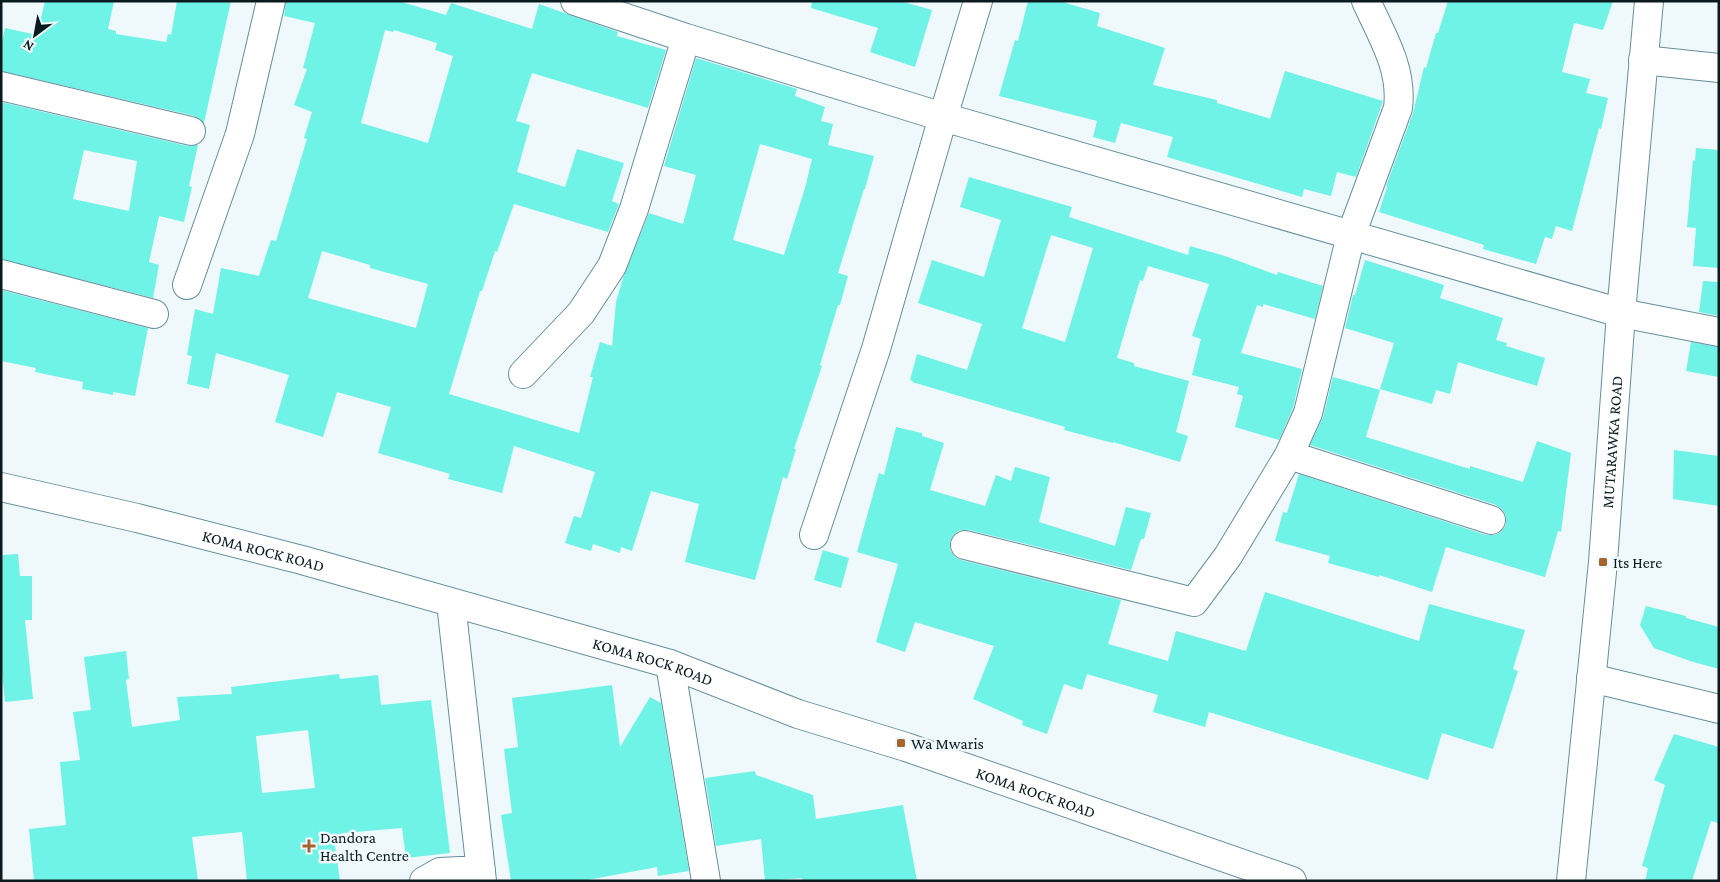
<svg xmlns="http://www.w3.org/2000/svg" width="1720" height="882" font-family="'Crimson Pro',serif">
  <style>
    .building { fill: #6ff3e6; fill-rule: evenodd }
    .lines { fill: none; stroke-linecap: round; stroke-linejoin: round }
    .minor-casing { stroke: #658f9c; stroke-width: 30 }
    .tertiary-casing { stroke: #658f9c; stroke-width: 30 }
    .secondary-casing { stroke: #658f9c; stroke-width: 30 }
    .minor { stroke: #fff; stroke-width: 28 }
    .tertiary { stroke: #fff; stroke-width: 28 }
    .secondary { stroke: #fff; stroke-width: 28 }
    .poi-dot { fill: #a6652f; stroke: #eff8fb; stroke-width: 2 }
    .labels { text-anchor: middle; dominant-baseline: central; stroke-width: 5; stroke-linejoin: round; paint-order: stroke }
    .street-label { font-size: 16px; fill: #0a1b20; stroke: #eff8fb }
    .poi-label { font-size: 16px; fill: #0a1b20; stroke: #eff8fb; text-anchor: start }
  </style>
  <rect width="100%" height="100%" fill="#eff8fb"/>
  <path class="building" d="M45 1H114L108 29 116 31V34L166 42 168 34 171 35 177 1H231L204 123 195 116 1 71V45L5 28 37 35Z
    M286 1H398L446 15 451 3 532 29 539 4 618 32 617 36 666 50 648 108 532 73 516 121 530 125 517 172 565 187 577 149 624 163 612 201 619 204 608 232 514 204 497 252 495 251 482 291H480L449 394 579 433 593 377H590L600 342 612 346 616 302 623 278 649 213 683 224 696 175 664 166 696 58 797 89 795 96 825 107 821 121 833 124 828 145 874 156 865 189H864L838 273 848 276 840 305H838L820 365 822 366 794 449H796L787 479 783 477 755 580 685 562 699 504 651 491 632 551 621 547 620 553 593 544 591 551 565 543 574 516 581 518 595 472 514 446 502 493 448 479 450 474 378 453 391 407 337 392 323 437 275 422 289 375 216 353 209 389 187 384 192 356 187 355 195 309 213 314 221 268 259 276 271 240 276 241 307 139 304 138 312 112 294 105 307 69 303 68 315 23 284 16ZM385 30 393 32 394 30 437 43 435 50 453 56 428 143 361 123ZM760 144 812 159 805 188 784 255 733 240ZM322 251 370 265V268L428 284 416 328 308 298Z
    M812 1H900L932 10 915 67 870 52 878 28 811 8Z
    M1028 1H1059L1100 13 1097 26 1165 48 1153 85 1217 100V103L1268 118 1270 119 1285 71 1383 101 1356 177 1337 172 1331 196 1304 189 1302 197 1167 157 1173 137 1121 123 1115 143 1093 137 1097 121 999 96 1015 40 1018 41Z
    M1448 1H1613L1603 30 1574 23 1562 72 1590 79 1586 93 1608 98 1601 129 1599 128 1572 231 1556 226 1552 239 1545 237 1536 264 1483 249 1484 245 1379 212 1387 187 1386 186 1413 113 1424 67 1426 68 1436 33H1438Z
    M1 102 187 146 198 145 189 186 192 187 184 222 159 216 149 262 159 265 153 298 1 259ZM84 150 137 161 129 211 73 199Z
    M1696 148 1719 150V268L1693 266 1696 228 1687 227 1693 160 1695 161Z
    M969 177 1072 207 1069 217 1188 255 1190 246 1225 256 1277 275 1278 272 1323 286 1315 319 1263 304V307L1257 305 1241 353 1302 369 1293 408 1279 440 1235 427 1243 396 1237 394 1239 387 1192 375 1201 339 1192 336 1209 284 1148 266 1143 281 1140 280 1117 358 1134 363V366L1189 381 1176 432 1188 436 1180 462 1113 442V443L1064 430 1065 427 912 382 913 381 910 380 917 354 967 370 982 324 918 303 932 260 984 277 1001 220 960 207ZM1051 235 1093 248 1065 342 1022 328Z
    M1365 260 1444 285 1440 298 1503 318 1496 340 1507 343 1506 346 1545 358 1537 386 1458 362 1450 394 1436 390 1432 404 1380 389 1394 343 1345 328 1353 295H1355Z
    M1703 281 1719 282V316L1699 312Z
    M1 290 148 328 135 396 113 392V395L82 389 83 382 35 372 36 368 1 361Z
    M1691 342 1719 347V377L1686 371Z
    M1333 377 1380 390 1366 437 1470 469V466L1523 482 1537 441 1571 453 1561 532 1558 531 1545 577 1446 547 1432 592 1379 575V577L1328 563 1330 556 1275 541 1283 512 1287 513 1299 474 1486 535H1495L1501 532 1506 525V516L1502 509 1496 505 1310 445 1323 417Z
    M896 427 922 433V436L944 443 930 490 985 506 996 475 1011 481 1015 467 1050 477 1039 522 1115 546 1126 507 1151 513 1144 539H1141L1131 570 969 530H960L954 534 950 541V550L955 557 961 560 1121 600 1108 644 1168 661 1176 631 1246 651 1265 592 1419 641 1429 604 1525 630 1513 669 1518 671 1493 749 1442 733 1428 780 1209 712 1205 727 1153 712 1158 695 1087 674 1082 690 1064 684 1047 734 1022 725 1023 721 973 699 994 646 915 622 905 652 876 642 898 564 857 552 879 473 884 475Z
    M1674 450 1719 456V506L1673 499Z
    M823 550 849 558 841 588 814 580Z
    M18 554 20 576H32V620H25L33 699 5 702 1 664V555Z
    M1646 606 1686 616V618L1719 627V669L1690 661 1654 648 1640 625Z
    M126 651 129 679 126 680 132 727 180 720 177 697 232 694 231 687 339 674 340 679 378 675 381 705 431 700 450 853 406 858 402 828 343 833 344 837 334 838 340 881H247L242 832 192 837 198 881H34L29 829 66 825 60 762 80 760 73 712 91 710 84 657ZM308 730 315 788 262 793 256 736Z
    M612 685 620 747 650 697 661 703 689 871 658 876 657 867 582 881H511L501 815 512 813 504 749 518 747 512 698Z
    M1674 734 1719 747V823L1711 821 1692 881H1645L1648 868 1642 866 1665 785 1654 780Z
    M755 771 756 775 813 795 816 819 903 805 917 881H803L802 878 765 881 761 839 716 846 705 778Z"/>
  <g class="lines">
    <defs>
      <path id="minor" d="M575 1 686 38 943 117 1621 313 1719 332
        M1643 60 1719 68
        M1 86 191 131
        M1 274 154 314
        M187 285 240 134 271 1
        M523 374 581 313 612 266 634 209 686 38
        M1289 455 1491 520
        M814 535 876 349 943 117 978 1
        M965 545 1194 602 1228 556 1289 455 1308 413 1351 235 1398 108C1403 69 1382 36 1366 1
        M451 603 482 881
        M670 664 706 881
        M1591 678 1719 709
        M424 881 440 872 481 870"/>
      <g id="tertiary">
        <path id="s1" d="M1571 881 1603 562 1621 313 1649 1"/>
      </g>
      <g id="secondary">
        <path id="s2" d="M1 487 137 518 302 560 670 664 798 714 906 747 1292 881"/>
      </g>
    </defs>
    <use href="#minor" class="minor-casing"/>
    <use href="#tertiary" class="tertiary-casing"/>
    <use href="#secondary" class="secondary-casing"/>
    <use href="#minor" class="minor"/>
    <use href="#tertiary" class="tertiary"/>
    <use href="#secondary" class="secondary"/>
  </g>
  <g class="poi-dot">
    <rect x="1598" y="557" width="10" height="10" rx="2.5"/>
    <rect x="896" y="738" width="10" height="10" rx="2.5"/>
    <path d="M306.5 838.5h5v5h5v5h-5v5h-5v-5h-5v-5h5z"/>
  </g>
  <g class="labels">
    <g class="street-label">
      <text stroke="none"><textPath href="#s1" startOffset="441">MUTARAWKA ROAD</textPath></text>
      <text stroke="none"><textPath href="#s2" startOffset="270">KOMA ROCK ROAD</textPath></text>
      <text stroke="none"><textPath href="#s2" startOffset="675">KOMA ROCK ROAD</textPath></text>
      <text stroke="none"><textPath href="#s2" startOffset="1080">KOMA ROCK ROAD</textPath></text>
    </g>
    <g class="poi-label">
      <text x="1613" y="562">Its Here</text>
      <text x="911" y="743">Wa Mwaris</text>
      <text x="320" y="837">Dandora<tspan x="320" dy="18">Health Centre</tspan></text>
    </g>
  </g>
  <rect width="1720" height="882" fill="none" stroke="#0a1b20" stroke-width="5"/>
  <g transform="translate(35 35) rotate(212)" stroke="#eff8fb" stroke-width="4" paint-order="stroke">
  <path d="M0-4L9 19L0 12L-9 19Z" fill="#0a1b20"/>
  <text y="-8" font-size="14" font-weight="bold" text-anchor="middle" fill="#0a1b20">N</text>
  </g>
</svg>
